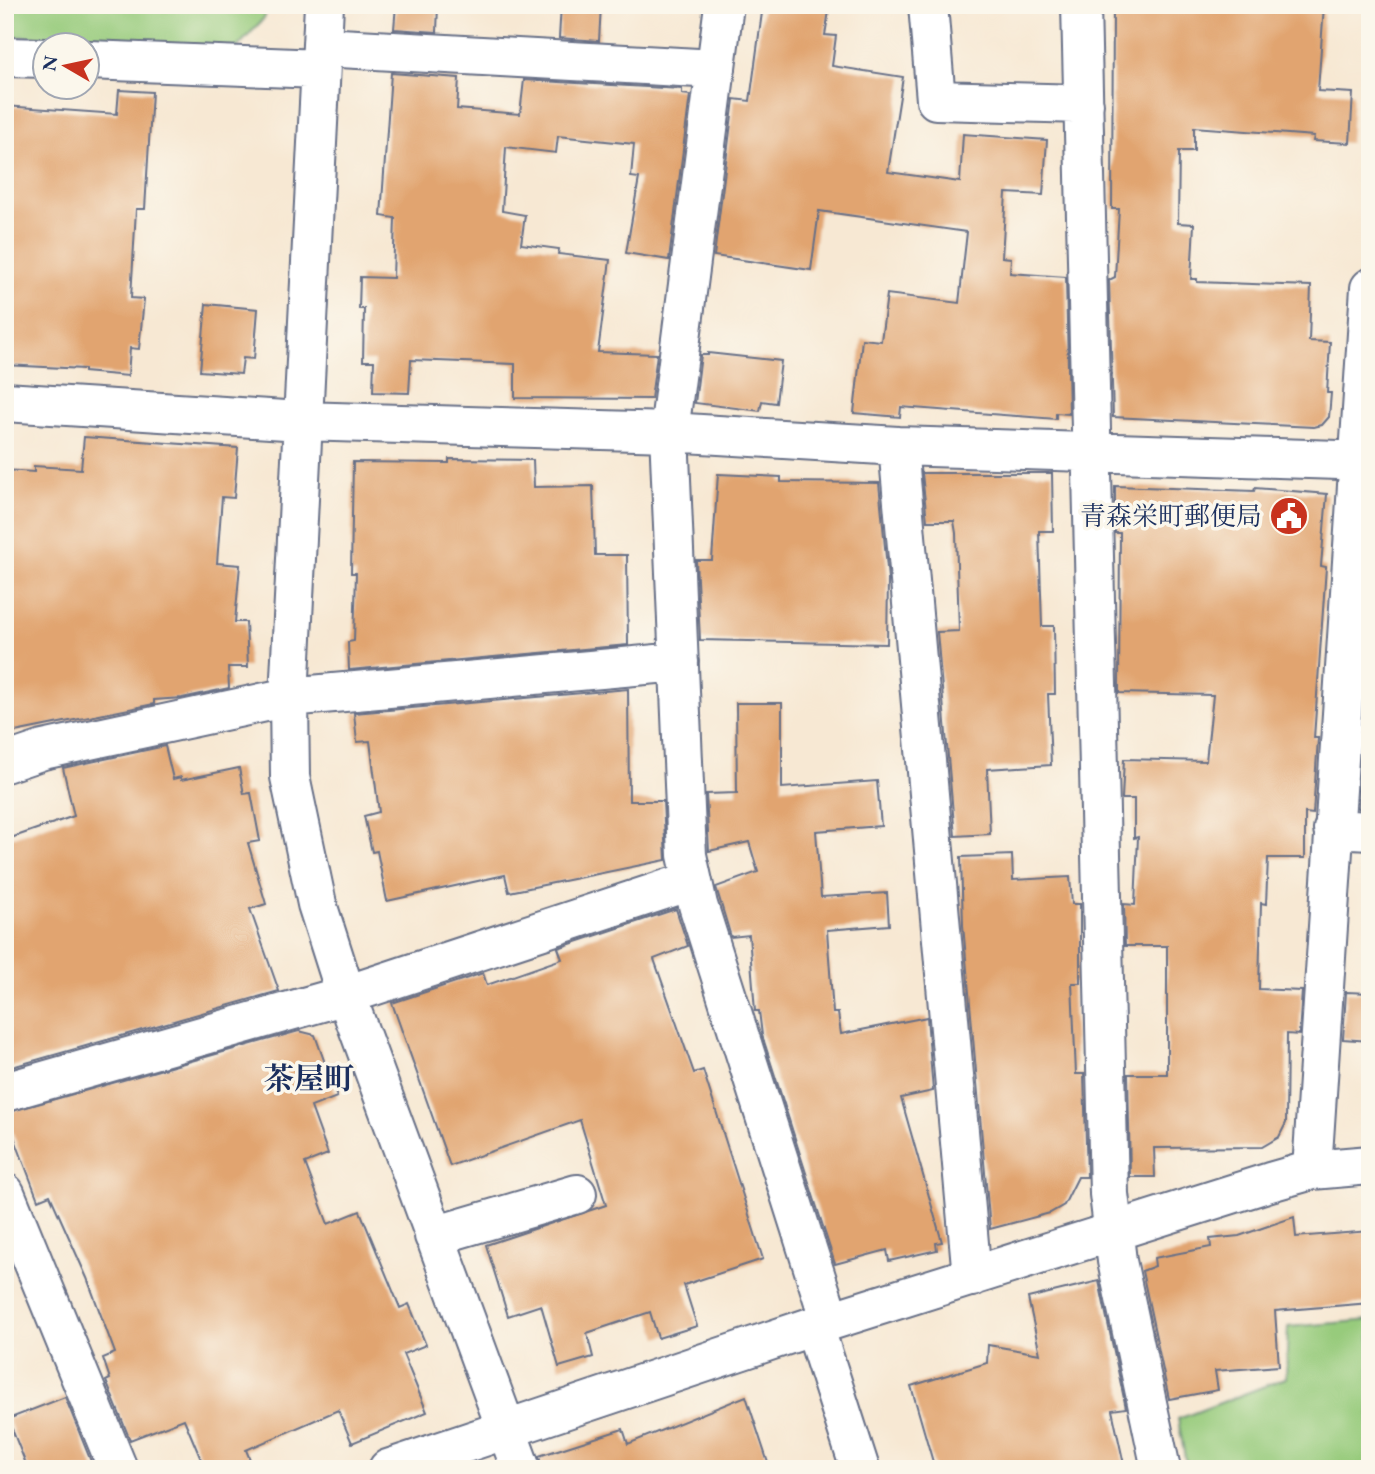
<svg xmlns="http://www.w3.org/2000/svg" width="1375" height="1474" font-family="'EB Garamond','Noto Serif JP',serif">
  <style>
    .green { fill: #97cb7c; stroke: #597d6d; stroke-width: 2 }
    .building { fill: #e1a46f }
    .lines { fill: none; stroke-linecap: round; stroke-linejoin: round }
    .minor-casing { stroke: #687087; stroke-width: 42 }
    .minor { stroke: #fff; stroke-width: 38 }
    .labels { text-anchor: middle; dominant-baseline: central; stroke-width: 7; stroke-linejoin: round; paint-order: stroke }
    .poi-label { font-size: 26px; fill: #1b2f5e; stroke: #fbf7ec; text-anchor: end }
    .quarter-label { font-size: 30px; font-weight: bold; fill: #1b2f5e; stroke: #fbf7ec }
  </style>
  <rect width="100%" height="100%" fill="#fbf7ec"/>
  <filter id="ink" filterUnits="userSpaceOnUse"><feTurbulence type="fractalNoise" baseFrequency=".0143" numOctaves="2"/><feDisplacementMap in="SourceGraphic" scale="14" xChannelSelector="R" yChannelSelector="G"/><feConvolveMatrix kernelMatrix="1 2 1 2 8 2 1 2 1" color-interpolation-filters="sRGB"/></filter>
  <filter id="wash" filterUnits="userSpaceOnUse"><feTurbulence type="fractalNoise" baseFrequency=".00686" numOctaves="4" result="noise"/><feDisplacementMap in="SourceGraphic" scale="28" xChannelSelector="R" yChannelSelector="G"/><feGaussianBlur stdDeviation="1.57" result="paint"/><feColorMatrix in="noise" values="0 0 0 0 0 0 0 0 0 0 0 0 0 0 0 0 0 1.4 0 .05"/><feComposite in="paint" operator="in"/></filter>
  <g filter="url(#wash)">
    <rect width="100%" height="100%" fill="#f7e8d3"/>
    <path class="green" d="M5 5H266L265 17 236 49 5 36Z
      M1370 1320V1469H1187L1178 1419 1286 1378 1288 1327Z"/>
    <g id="blocks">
      <path class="building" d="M396 5H438L437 32 394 29Z
        M561 5H601L599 41 559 38Z
        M763 5H830L825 35 836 36 832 66 903 77 888 172 960 182 963 134 1047 140 1043 195 1006 193 1002 257 1011 258 1010 273 1066 277 1069 414 1056 413V419L901 407 900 417 854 413 862 339 881 341 887 294 959 303 967 232 819 211 811 270 714 256 734 99 750 101Z
        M1324 5 1318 91 1353 93 1350 143 1313 141 1314 136 1194 127V151H1179L1178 223 1194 224 1191 279H1197V282L1311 286 1309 341 1330 342 1327 393H1331L1329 417 1322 425 1314 427 1113 417 1109 280 1115 277 1119 209H1112L1113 6Z
        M391 73 459 78 457 109 520 114 524 80 682 89V94L690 95 669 260 626 253 639 178 631 177 634 144 558 136 556 153 506 147 502 211 525 215 521 244 559 249 558 254 610 260 598 352 657 354 651 399 515 398V364L411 360 409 393 373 392 374 361H363L364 309H359L360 277 393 278 395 218 381 216Z
        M119 90 152 92 145 209H136L131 298 144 299 139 349 130 348 128 376 84 372V369L5 365V106L117 114Z
        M206 304 258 309 254 359 243 358 241 374 200 371Z
        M708 353 781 361 776 403 762 401 760 411 695 403 701 355H708Z
        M84 437 238 448 234 498 222 497 217 563 240 565 235 622H246L248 667H228L229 688 182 698 154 700V704L5 734V470L34 472V466L81 469Z
        M449 459 533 460 534 487 593 486 595 555H627L628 645 349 670 348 642 354 641 356 573H351L353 462 449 463Z
        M922 473H1052L1053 531H1039L1042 626H1054L1055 694H1048L1051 765 987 769 990 834 955 836 937 632 959 631 956 533 954 521H927Z
        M718 474 781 477V482L879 483 888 579 887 644 700 640 696 560H712Z
        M1115 486 1254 491 1255 488 1327 494 1321 566 1326 567 1314 738H1318L1313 814 1305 813V858H1268L1266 904 1261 903 1259 989 1302 991 1299 1035 1287 1034 1286 1123 1279 1137 1262 1147 1154 1148 1155 1177H1130L1128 1074H1167V946H1125L1124 904 1135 905 1138 837 1134 838V799H1122L1124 759 1206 761 1213 695 1119 693 1120 533H1115Z
        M628 689 629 801H663L666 860 509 892 505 875 387 901 377 851 372 852 364 816 379 812 370 741 357 742 354 713Z
        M736 703H782V788L877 781 881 826 816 831 821 897 887 893 889 925 827 930 833 1013H838L841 1034 927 1017 933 1091 901 1098 942 1242 936 1243 937 1250 889 1261 887 1250 835 1264 762 1035 759 1011H755L749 935 731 937 716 887 758 872 749 842 709 851 706 794 737 793Z
        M1362 740 1370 741V809L1358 808Z
        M165 746 173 779 181 777V780L239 768 244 794 251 793 260 841 248 843 266 904 250 909 279 991 5 1069V840L74 816 63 768Z
        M1012 855 1013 880 1070 877 1072 904H1080V983H1072L1076 1074H1084L1087 1177H1078L1064 1205 1050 1213 990 1229 963 925 961 857Z
        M676 909 688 946 654 959 694 1073 703 1070 763 1259 684 1285 697 1326 658 1338 650 1312 587 1333 593 1357 559 1367 541 1305 508 1316 486 1245 606 1205 580 1120 450 1166 392 1003 483 973 487 985 562 959 558 948Z
        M1346 992 1370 993V1041L1343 1039Z
        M299 1031 315 1035 337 1097 311 1107 328 1154 305 1163 328 1224 360 1211 400 1308 409 1304 426 1345 403 1354 427 1412 352 1443 338 1410 246 1450 254 1469H205L184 1419 130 1440 106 1381 110 1379 103 1358 115 1353 87 1278 50 1195 38 1200 5 1113Z
        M1294 1217 1296 1237 1370 1231V1303L1275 1311 1279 1366 1215 1371 1218 1390 1169 1399 1142 1271 1155 1266 1154 1258 1211 1247 1210 1239 1239 1236Z
        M1099 1281 1126 1408 1112 1410 1125 1469H935L911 1386 987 1363 988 1345 1040 1354 1028 1298Z
        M746 1396 770 1469H542L539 1456 623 1429 628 1444Z
        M65 1397 94 1469H28L8 1419Z"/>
    </g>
  </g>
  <g filter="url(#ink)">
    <use href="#blocks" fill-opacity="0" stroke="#687087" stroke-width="2"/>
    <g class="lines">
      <defs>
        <path id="minor" d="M324 5 289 697 290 777 317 904 346 995 521 1469
          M724 5 669 432 687 855 698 905 830 1321
          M928 5 936 100 1084 104
          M1081 5 1109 1194 1117 1261 1161 1469
          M322 47 716 69
          M5 57 46 58
          M88 60 320 69
          M5 402 301 421 669 432 898 446 1370 461
          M898 446 972 1277
          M5 763 43 750 289 697 679 662
          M1333 829 1370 831
          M5 1092 346 995 691 881
          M1312 1170 1370 288
          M5 1193 118 1469
          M434 1236 577 1194
          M814 1326 860 1469
          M388 1469 814 1326 1270 1182 1312 1170 1370 1165"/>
      </defs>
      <use href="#minor" class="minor-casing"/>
      <use href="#minor" class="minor"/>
    </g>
  </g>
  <defs>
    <symbol id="civic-disc" viewBox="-11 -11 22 22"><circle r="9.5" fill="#c8321e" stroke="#fbf7ec"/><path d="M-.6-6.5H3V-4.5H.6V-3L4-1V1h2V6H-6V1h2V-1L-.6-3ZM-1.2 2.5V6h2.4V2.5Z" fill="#fff"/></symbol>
  </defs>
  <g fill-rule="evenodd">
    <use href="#civic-disc" x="1267" y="494" width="44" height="44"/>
  </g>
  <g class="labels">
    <g class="poi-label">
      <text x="1262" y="516">青森栄町郵便局</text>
    </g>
    <g class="quarter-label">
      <text x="309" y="1078">茶屋町</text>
    </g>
  </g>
  <rect width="1375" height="1474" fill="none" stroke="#fbf7ec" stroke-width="28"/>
  <g transform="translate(66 66) rotate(279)"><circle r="33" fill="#fbf7ec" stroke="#a1a7b3" stroke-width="2"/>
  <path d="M0-5L12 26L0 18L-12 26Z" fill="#c8321e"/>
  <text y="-10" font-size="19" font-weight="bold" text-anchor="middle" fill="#1b2f5e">N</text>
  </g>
</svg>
